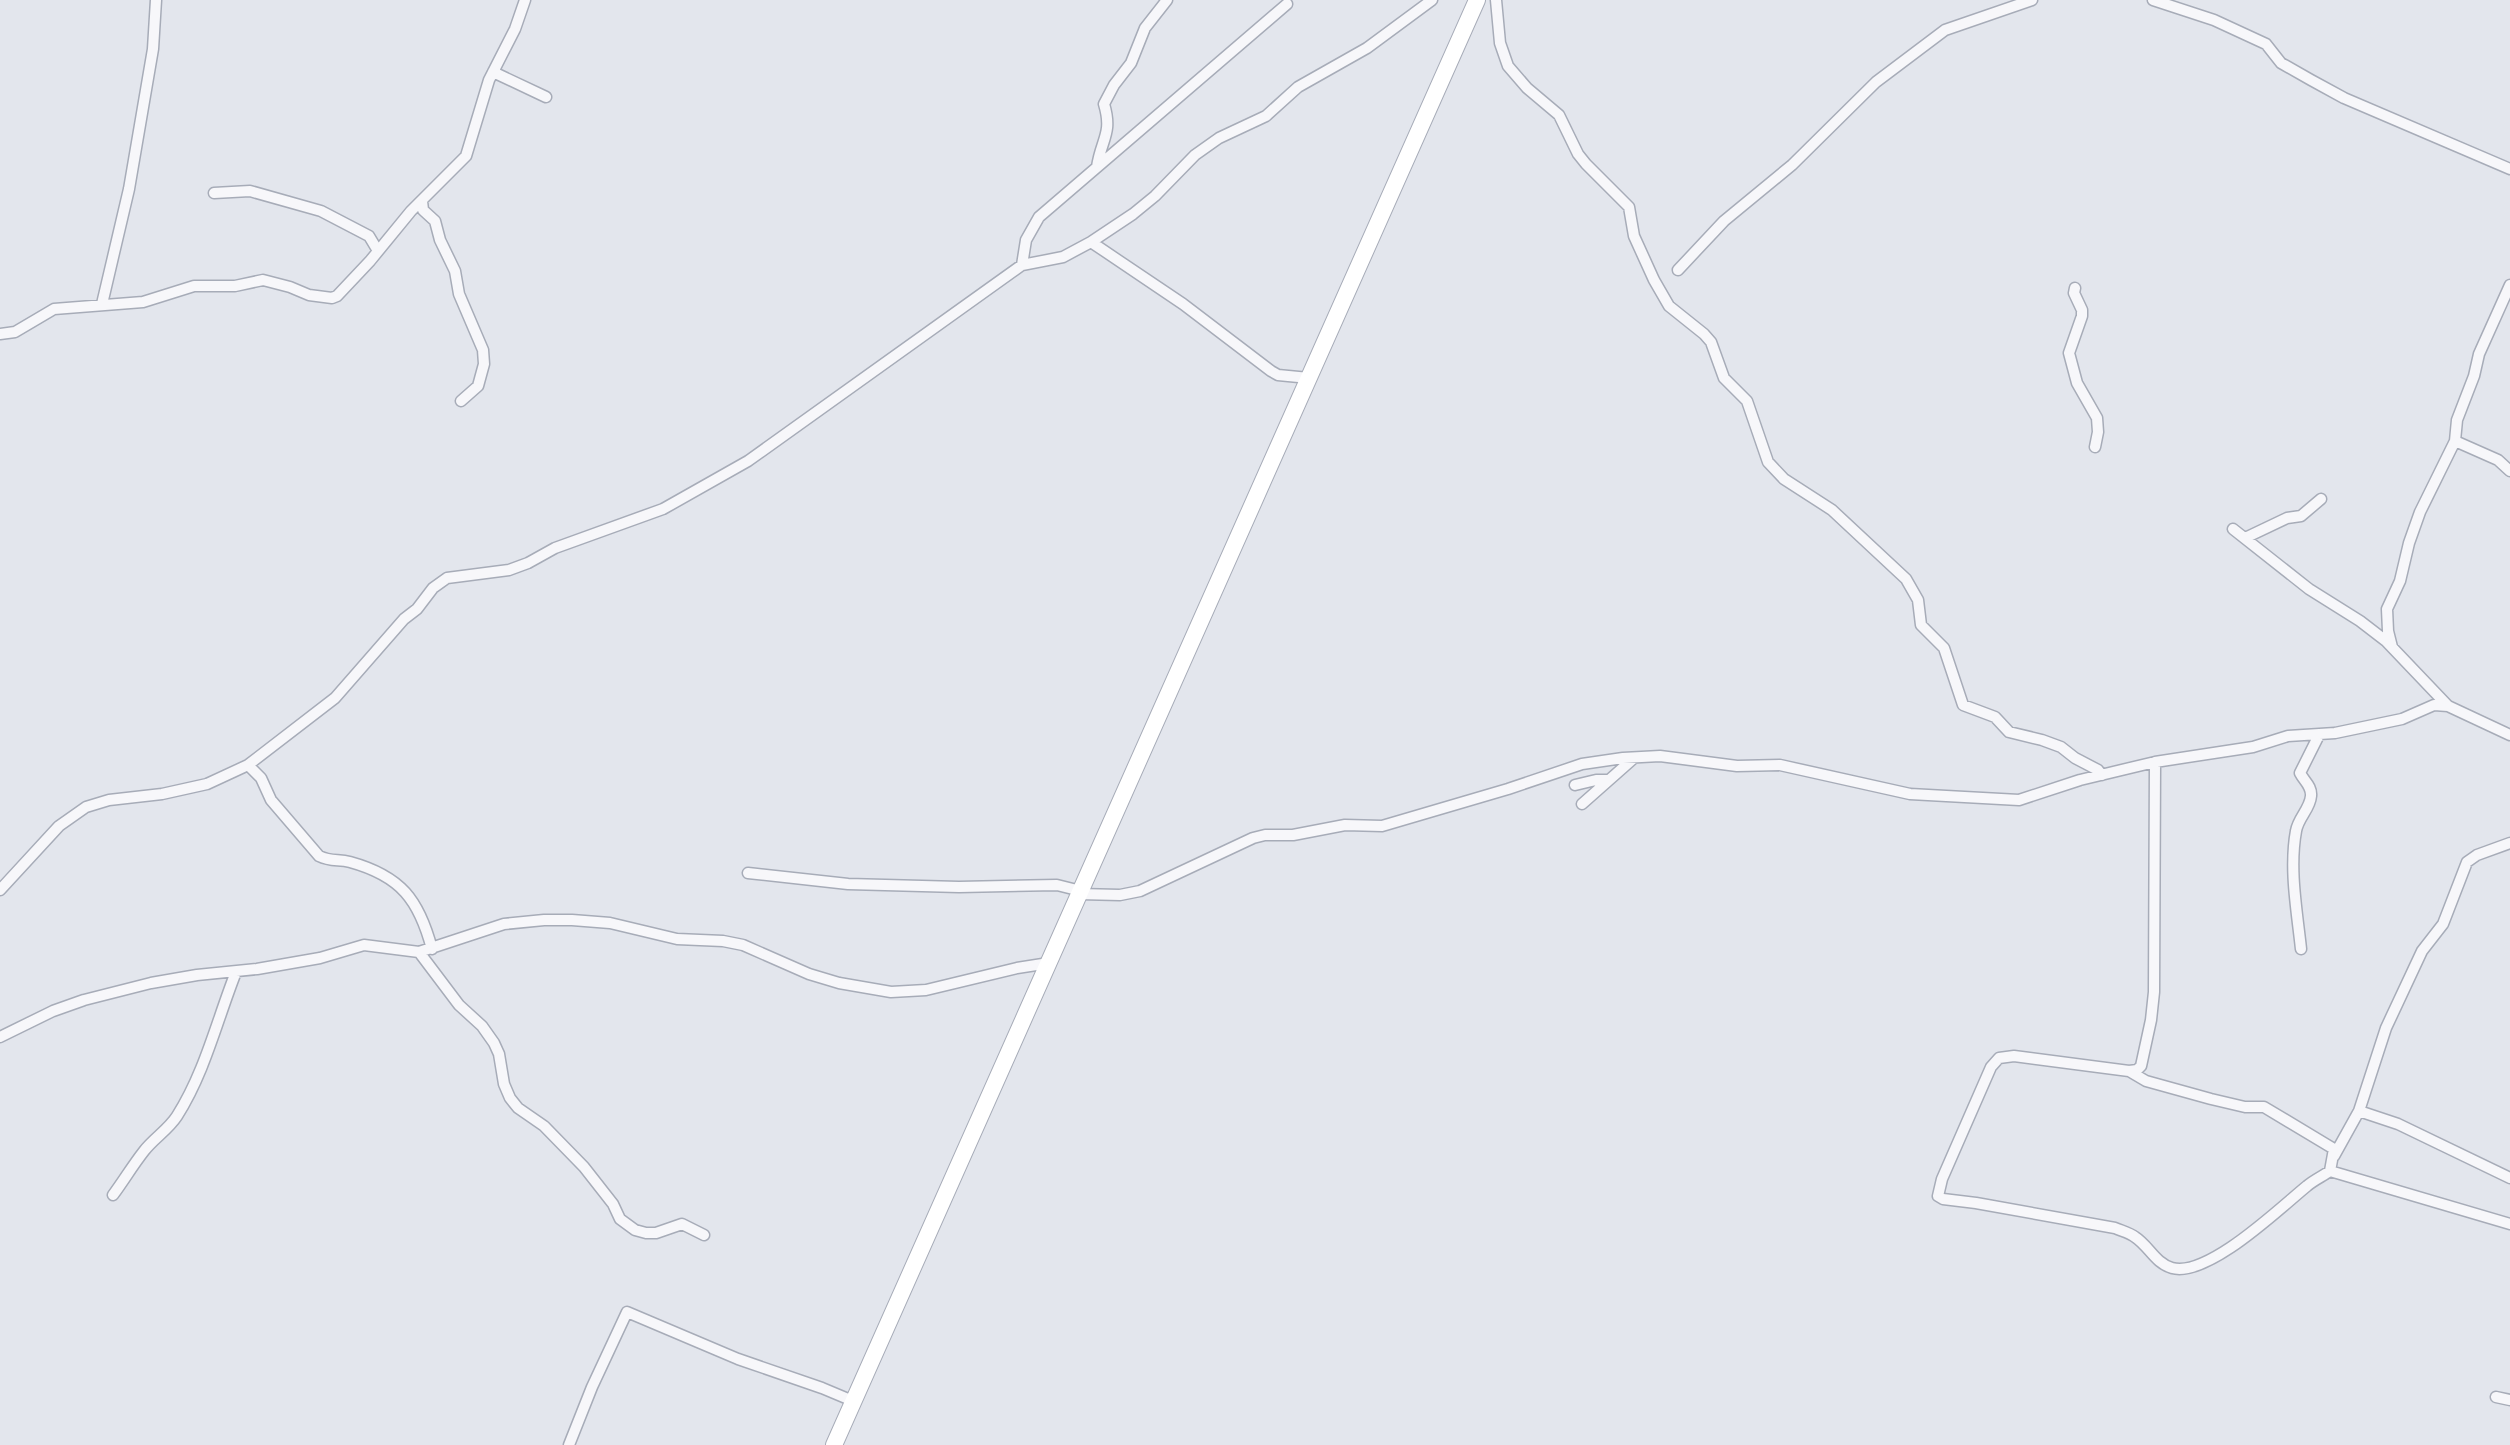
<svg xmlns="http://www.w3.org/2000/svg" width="2510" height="1445" font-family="'Noto Sans',sans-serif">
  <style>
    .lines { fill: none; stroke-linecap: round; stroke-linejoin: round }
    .street-casing { stroke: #a7acb8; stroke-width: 13 }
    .secondary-casing { stroke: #a7acb8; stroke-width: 18 }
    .street { stroke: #f7f7fa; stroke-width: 10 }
    .secondary { stroke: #fff; stroke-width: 16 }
  </style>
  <rect width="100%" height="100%" fill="#e3e6ed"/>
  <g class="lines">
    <defs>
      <path id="street" d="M1496 0 1500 43 1508 66 1527 88 1559 115 1578 154 1586 164 1629 207 1634 236 1654 280 1669 306 1704 334 1711 342 1724 378 1747 401 1768 462 1784 479 1832 510 1906 579 1918 600 1921 625 1944 648 1963 705 1995 717 2009 732 2042 740 2061 747 2075 758 2098 770 2102 775
        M2153 0 2214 20 2266 44 2281 63 2311 80 2344 98 2510 169
        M493 72 546 97
        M1097 167C1101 139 1113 134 1104 104L1114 85 1131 63 1145 28 1167 0
        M214 193 250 191 321 211 369 236 378 251
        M422 201 423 210 435 221 440 240 455 271 459 294 483 350 484 364 478 386 461 401
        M1091 242 1183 304 1271 371 1278 375 1309 378
        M1022 265 1026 240 1039 217 1287 4
        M1678 270 1724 221 1792 165 1876 82 1945 30 2032 0
        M2075 288 2074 293 2082 310V316L2069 353 2077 383 2097 418 2098 432 2095 447
        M102 304 129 189 153 49 156 0
        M0 334 15 332 54 309 143 302 194 286H235L263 280 290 287 309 295 332 298 337 296 370 261 411 211 466 156 489 80 515 29 525 0
        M2455 441 2498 460 2510 471
        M2233 529 2309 589 2360 621 2386 641 2448 706
        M2245 538 2287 518 2301 516 2321 499
        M2392 647 2388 631 2387 609 2400 581 2409 543 2420 512 2455 441 2457 420 2474 376 2479 354 2510 285
        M248 765 261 778 271 800 319 856C331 862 338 859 350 862 401 876 419 900 432 949
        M1575 785 1596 780H1609
        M1582 804 1634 758
        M748 873 848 884 959 887 1057 885 1081 891
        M0 890 59 826 86 807 109 800 162 794 207 784 248 765 335 698 404 619 417 609 433 588 447 578 509 570 528 563 555 548 663 509 748 461 1022 265 1063 257 1091 242 1133 214 1155 196 1195 155 1219 138 1266 116 1298 87 1367 48 1432 0
        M1079 894 1120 895 1140 891 1253 838 1265 835H1293L1345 825 1382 826 1508 789 1582 764 1623 758 1660 756 1737 766 1780 765 1910 794 2019 800 2080 780 2155 762 2253 747 2288 736 2335 733 2402 719 2434 705 2448 706 2510 735
        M2301 949C2297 911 2289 869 2296 831 2298 818 2310 809 2311 796 2312 786 2304 781 2300 773L2319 735
        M419 952 459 1005 482 1026 494 1043 499 1054 504 1084 510 1098 518 1108 544 1126 584 1167 613 1204 620 1219 635 1230 646 1233H656L682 1224 704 1235
        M0 1037 53 1011 84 1000 151 983 197 975 257 969 320 958 364 945 419 952 504 924 544 920H572L610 923 677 939 723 941 743 945 809 974 839 983 891 992 926 990 1017 968 1049 963
        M2129 1071 2146 1081 2211 1099 2245 1107H2264L2334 1149 2330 1171C2323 1176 2314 1180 2307 1186 2281 1207 2208 1278 2172 1268 2155 1263 2149 1246 2135 1237 2130 1233 2122 1231 2115 1228L1976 1203 1943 1199 1938 1196 1942 1179 1991 1067 1999 1058 2014 1056 2129 1071 2137 1070 2141 1066 2151 1020 2154 992 2155 762
        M2359 1111 2398 1124 2510 1178
        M2334 1156 2359 1111 2386 1028 2422 951 2443 924 2467 862 2477 855 2510 843
        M2330 1171 2510 1224
        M113 1195C124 1180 133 1165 144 1151 154 1138 168 1130 177 1116 205 1072 217 1020 236 972
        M2496 1397 2510 1400
        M569 1445 592 1387 627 1312 738 1359 822 1388 853 1401"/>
      <path id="secondary" d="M834 1445 1477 0"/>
    </defs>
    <use href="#street" class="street-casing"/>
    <use href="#secondary" class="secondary-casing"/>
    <use href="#street" class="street"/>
    <use href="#secondary" class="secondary"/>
  </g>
</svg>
